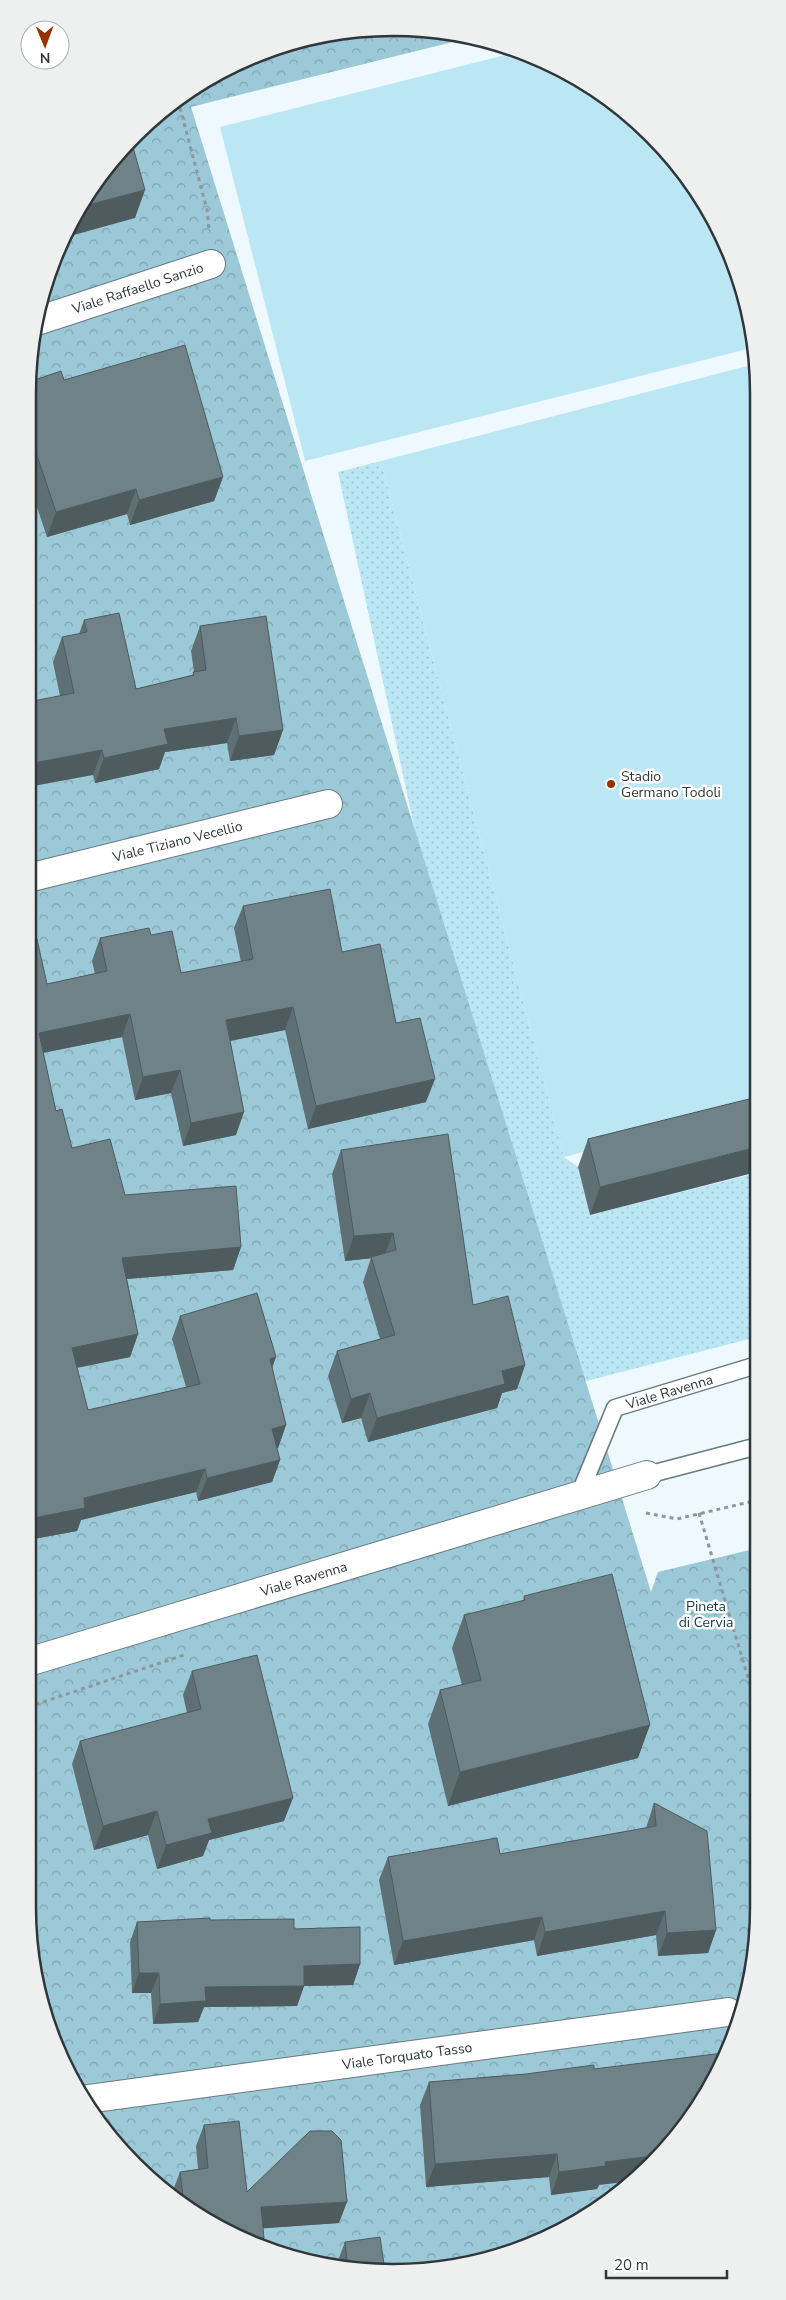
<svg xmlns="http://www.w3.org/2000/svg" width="786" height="2300" font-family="'Nunito Sans',sans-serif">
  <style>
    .grass { fill: url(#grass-dots) }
    .forest { fill: url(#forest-crowns) }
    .pitch { fill: #bbe6f4 }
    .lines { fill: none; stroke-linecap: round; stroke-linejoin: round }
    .service-casing { stroke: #677a80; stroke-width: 19 }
    .minor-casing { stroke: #677a80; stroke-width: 30 }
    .path { stroke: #8e989c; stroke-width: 3; stroke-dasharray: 4 4; stroke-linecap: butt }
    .service { stroke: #fff; stroke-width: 16 }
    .minor { stroke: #fff; stroke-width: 28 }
    .wall { fill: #5f7075 }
    .shaded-wall { fill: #4e5b5f }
    .building { fill: #6f8288; stroke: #4e5b5f }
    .poi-dot { fill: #963100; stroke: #fff; stroke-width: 2 }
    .labels { text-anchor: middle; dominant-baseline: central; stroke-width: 5; stroke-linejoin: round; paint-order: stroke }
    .street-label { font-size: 14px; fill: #2f373a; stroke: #fff }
    .poi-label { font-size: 14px; fill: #2f373a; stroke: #fff; text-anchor: start }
    .park-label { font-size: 14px; fill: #133b47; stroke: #fff }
    .rim { fill: none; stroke: #2f373a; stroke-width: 2.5 }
  </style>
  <defs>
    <pattern id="grass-dots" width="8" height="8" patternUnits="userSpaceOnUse" patternTransform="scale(1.25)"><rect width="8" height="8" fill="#bbe6f4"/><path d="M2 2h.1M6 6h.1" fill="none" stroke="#a1c6d2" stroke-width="1.8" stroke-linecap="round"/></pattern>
    <pattern id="forest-crowns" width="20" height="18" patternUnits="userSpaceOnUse" patternTransform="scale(1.25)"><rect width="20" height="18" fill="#9cc9d7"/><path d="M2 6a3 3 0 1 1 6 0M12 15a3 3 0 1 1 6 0" fill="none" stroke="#80a4af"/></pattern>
  </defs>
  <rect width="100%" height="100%" fill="#edf9fe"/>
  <path class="grass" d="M381 461 564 1157 578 1167 590 1215 757 1173V1337L536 1394 338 472Z"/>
  <path class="forest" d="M417 28 473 37 191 107 651 1592 658 1572 758 1548V1907L746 2001 697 2110 651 2166 596 2211 487 2260 417 2272 346 2269 231 2235 171 2197 118 2148 55 2047 34 1978 28 1907V393L40 299 65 232 103 171 152 118 210 77 275 47 345 31Z"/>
  <path class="pitch" d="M517 52 576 77 668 152 721 232 755 347 305 461 220 127Z
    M755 364 757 1107 564 1157 381 461Z"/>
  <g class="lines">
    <defs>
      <g id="service">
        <path d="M647 1475 758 1446"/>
        <path id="s1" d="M579 1495 615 1408 757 1365"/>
      </g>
      <g id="minor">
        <path id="s2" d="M37 321 211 264"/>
        <path id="s3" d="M28 878 328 804"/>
        <path id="s4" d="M28 1662 647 1475"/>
        <path id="s5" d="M88 2099 728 2012"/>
      </g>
    </defs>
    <use href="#service" class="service-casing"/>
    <use href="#minor" class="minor-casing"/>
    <path class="path" d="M178 100 207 210 209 230
      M646 1513 677 1519 758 1500
      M699 1513 758 1711
      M28 1707 187 1654"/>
    <use href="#service" class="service"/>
    <use href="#minor" class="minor"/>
  </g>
  <path class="wall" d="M64 380 223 477 214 501 130 525 127 514 47 537 28 480V393Z
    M84 620 136 689 192 675 194 672 191 651 200 626 283 730 274 755 230 761 227 743 165 752 159 769 95 783 93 775 60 696 53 662 62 637 79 634Z
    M243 906 342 952 396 1023 426 1102 308 1129 285 1030 230 1041 236 1135 183 1146 171 1093 135 1100 122 1037 43 1053 56 1111 72 1148 125 1195 241 1247 233 1270 127 1279 138 1334 130 1357 77 1368 88 1410 186 1387 172 1339 180 1316 272 1368 286 1425 278 1448H277L280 1460 272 1482 198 1501 196 1492 81 1520 77 1531 28 1540V918L47 984 95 974 92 961 100 938 151 935 181 973 241 962 234 928Z
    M757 1097 590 1215 578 1167 588 1139Z
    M341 1150 473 1305 525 1365 517 1389 502 1393 497 1408 368 1442 361 1418 342 1423 328 1376 337 1351 380 1339 363 1282 371 1258 345 1261 332 1174Z
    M524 1596 638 1758 448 1806 428 1724 440 1690 462 1685 452 1648 464 1615 523 1601Z
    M192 1671 284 1821 209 1840 203 1856 157 1869 148 1835 94 1850 72 1764 80 1741 187 1713 183 1695Z
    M654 1803 716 1930 708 1953 658 1956 656 1935 537 1956 534 1940 394 1965 379 1880 388 1857 500 1854 646 1828Z
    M210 1920 294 1929 360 1964 353 1985 304 1986 297 2006 204 2007 198 2022 153 2024 151 1993H132L130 1942 137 1922Z
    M526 2074 599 2185 597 2189 551 2195 549 2177 426 2187 420 2105 429 2082Z
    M204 2125 247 2192 339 2223 263 2228 231 2235 172 2198V2193L180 2172 198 2169 196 2146Z
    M345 2242 385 2271 346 2269 337 2267V2263Z"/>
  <path class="shaded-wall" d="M145 190 135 218 63 238 65 232 80 207Z
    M223 477 214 501 130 525 139 500Z
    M136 489 127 514 47 537 56 512Z
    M236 718 227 743 165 752 159 769 95 783 104 758 164 729Z
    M283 730 274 755 230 761 239 736Z
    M102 750 93 775 28 787V764Z
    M293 1007 285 1030 218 1043 226 1020Z
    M130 1014 122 1037 31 1055 39 1033Z
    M180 1070 171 1093 135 1100 143 1077Z
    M435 1079 426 1102 308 1129 316 1106Z
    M244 1112 236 1135 183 1146 191 1123Z
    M757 1147V1172L590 1215 600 1187Z
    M393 1233 384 1257 345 1261 354 1236Z
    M241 1247 233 1270 114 1280 122 1258Z
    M138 1334 130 1357 64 1370 72 1348Z
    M276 1357 268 1380 270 1359Z
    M525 1365 517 1389 502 1393 497 1408 368 1442 377 1418 502 1371Z
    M370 1393 361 1418 342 1423 351 1399Z
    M286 1425 278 1448 264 1452 272 1429Z
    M280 1460 272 1482 198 1501 207 1478Z
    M205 1469 196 1492 81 1520 77 1531 28 1540V1519L84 1498Z
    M650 1725 638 1758 448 1806 460 1772Z
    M293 1798 284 1821 209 1840 203 1856 157 1869 166 1845 208 1819Z
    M157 1811 148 1835 94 1850 103 1826Z
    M665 1911 656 1935 537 1956 545 1932Z
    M542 1917 534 1940 394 1965 403 1941Z
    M716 1930 708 1953 658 1956 667 1933Z
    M360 1964 353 1985 304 1986 297 2006 204 2007 198 2022 153 2024 160 2004 205 1987 304 1966Z
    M139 1973H159L151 1993H132Z
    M557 2154 549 2177 426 2187 435 2164Z
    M660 2155 651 2166 633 2181 599 2185 597 2189 551 2195 559 2172 605 2162Z
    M347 2202 339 2223 253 2229 261 2207Z
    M264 2238 262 2244 247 2240Z"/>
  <path class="building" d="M131 140 145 190 80 207 103 171Z
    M185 345 223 477 139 500 136 489 56 512 28 429V393L29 382 61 371 64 380Z
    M119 613 136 689 194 675 193 672 206 670 200 626 266 616 283 730 239 736 236 718 164 729 168 744 104 758 102 750 28 764V702L74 693 62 637 87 632 84 620Z
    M330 889 342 952 380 944 396 1023 420 1018 435 1079 316 1106 293 1007 226 1020 244 1112 191 1123 180 1070 143 1077 130 1014 39 1033 56 1111 62 1109 72 1148 110 1139 125 1195 236 1186 241 1247 122 1258 138 1334 72 1348 88 1410 200 1384 180 1316 257 1293 276 1357 270 1359 286 1425 272 1429 280 1460 207 1478 205 1469 84 1498 85 1508 28 1519V1430L31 1429 28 1415V918L32 917 47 984 107 971 100 938 149 928 151 935 172 931 181 973 253 959 243 906Z
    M757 1097V1147L600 1187 588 1139Z
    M448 1134 473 1305 508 1296 525 1365 502 1371 505 1384 377 1418 370 1393 351 1399 337 1351 395 1335 371 1257 396 1250 393 1233 354 1236 341 1150Z
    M612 1574 650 1725 460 1772 440 1690 481 1680 464 1615 525 1600 524 1596Z
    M257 1655 293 1798 208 1819 212 1833 166 1845 157 1811 103 1826 80 1741 201 1709 192 1671Z
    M654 1803 707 1831 716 1930 667 1933 665 1911 545 1932 542 1917 403 1941 388 1857 497 1838 500 1854 656 1826Z
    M210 1918V1920L294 1919V1929L360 1927V1964L304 1966V1986L205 1987 206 2001 160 2004 159 1973H139L137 1922Z
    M723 2053 697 2110 674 2138 671 2139V2141L660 2155 605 2162 606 2166 559 2172 557 2154 435 2164 429 2082 526 2074 594 2065V2069Z
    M239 2121 247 2192 310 2131H332L341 2140 347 2202 261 2207 264 2238 247 2240 231 2235 184 2205 180 2172 208 2168 204 2125Z
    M380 2237 385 2271 348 2269 345 2242Z
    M503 2253 487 2260 417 2272 389 2271Z"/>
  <circle class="poi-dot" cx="611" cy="784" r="5"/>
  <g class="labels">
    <g class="street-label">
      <text stroke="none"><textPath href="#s2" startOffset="106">Viale Raffaello Sanzio</textPath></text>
      <text stroke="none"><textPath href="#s3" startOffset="154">Viale Tiziano Vecellio</textPath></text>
      <text stroke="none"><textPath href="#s1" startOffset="151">Viale Ravenna</textPath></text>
      <text stroke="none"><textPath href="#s4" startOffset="288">Viale Ravenna</textPath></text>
      <text stroke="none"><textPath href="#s5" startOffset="322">Viale Torquato Tasso</textPath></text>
    </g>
    <g class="poi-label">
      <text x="621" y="776">Stadio<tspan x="621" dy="16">Germano Todoli</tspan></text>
    </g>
    <g class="park-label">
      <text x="706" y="1606">Pineta<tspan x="706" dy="16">di Cervia</tspan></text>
    </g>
  </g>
  <path d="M0 0H786V2300H0ZM393 36H393A357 357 0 0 1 750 393V1907A357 357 0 0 1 393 2264H393A357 357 0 0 1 36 1907V393A357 357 0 0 1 393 36Z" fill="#eeefef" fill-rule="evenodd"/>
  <path class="rim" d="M393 36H393A357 357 0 0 1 750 393V1907A357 357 0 0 1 393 2264H393A357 357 0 0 1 36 1907V393A357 357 0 0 1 393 36Z"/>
  <g transform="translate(45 45) rotate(179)"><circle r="24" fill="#ffffff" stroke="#acafb0"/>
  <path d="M0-4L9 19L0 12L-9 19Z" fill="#963100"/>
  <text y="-8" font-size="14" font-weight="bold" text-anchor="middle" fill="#2f373a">N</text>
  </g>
  <path d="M606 2270v8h121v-8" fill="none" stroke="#2f373a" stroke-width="2.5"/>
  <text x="614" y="2270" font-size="15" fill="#2f373a" stroke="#ffffff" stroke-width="4" paint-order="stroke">20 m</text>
</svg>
